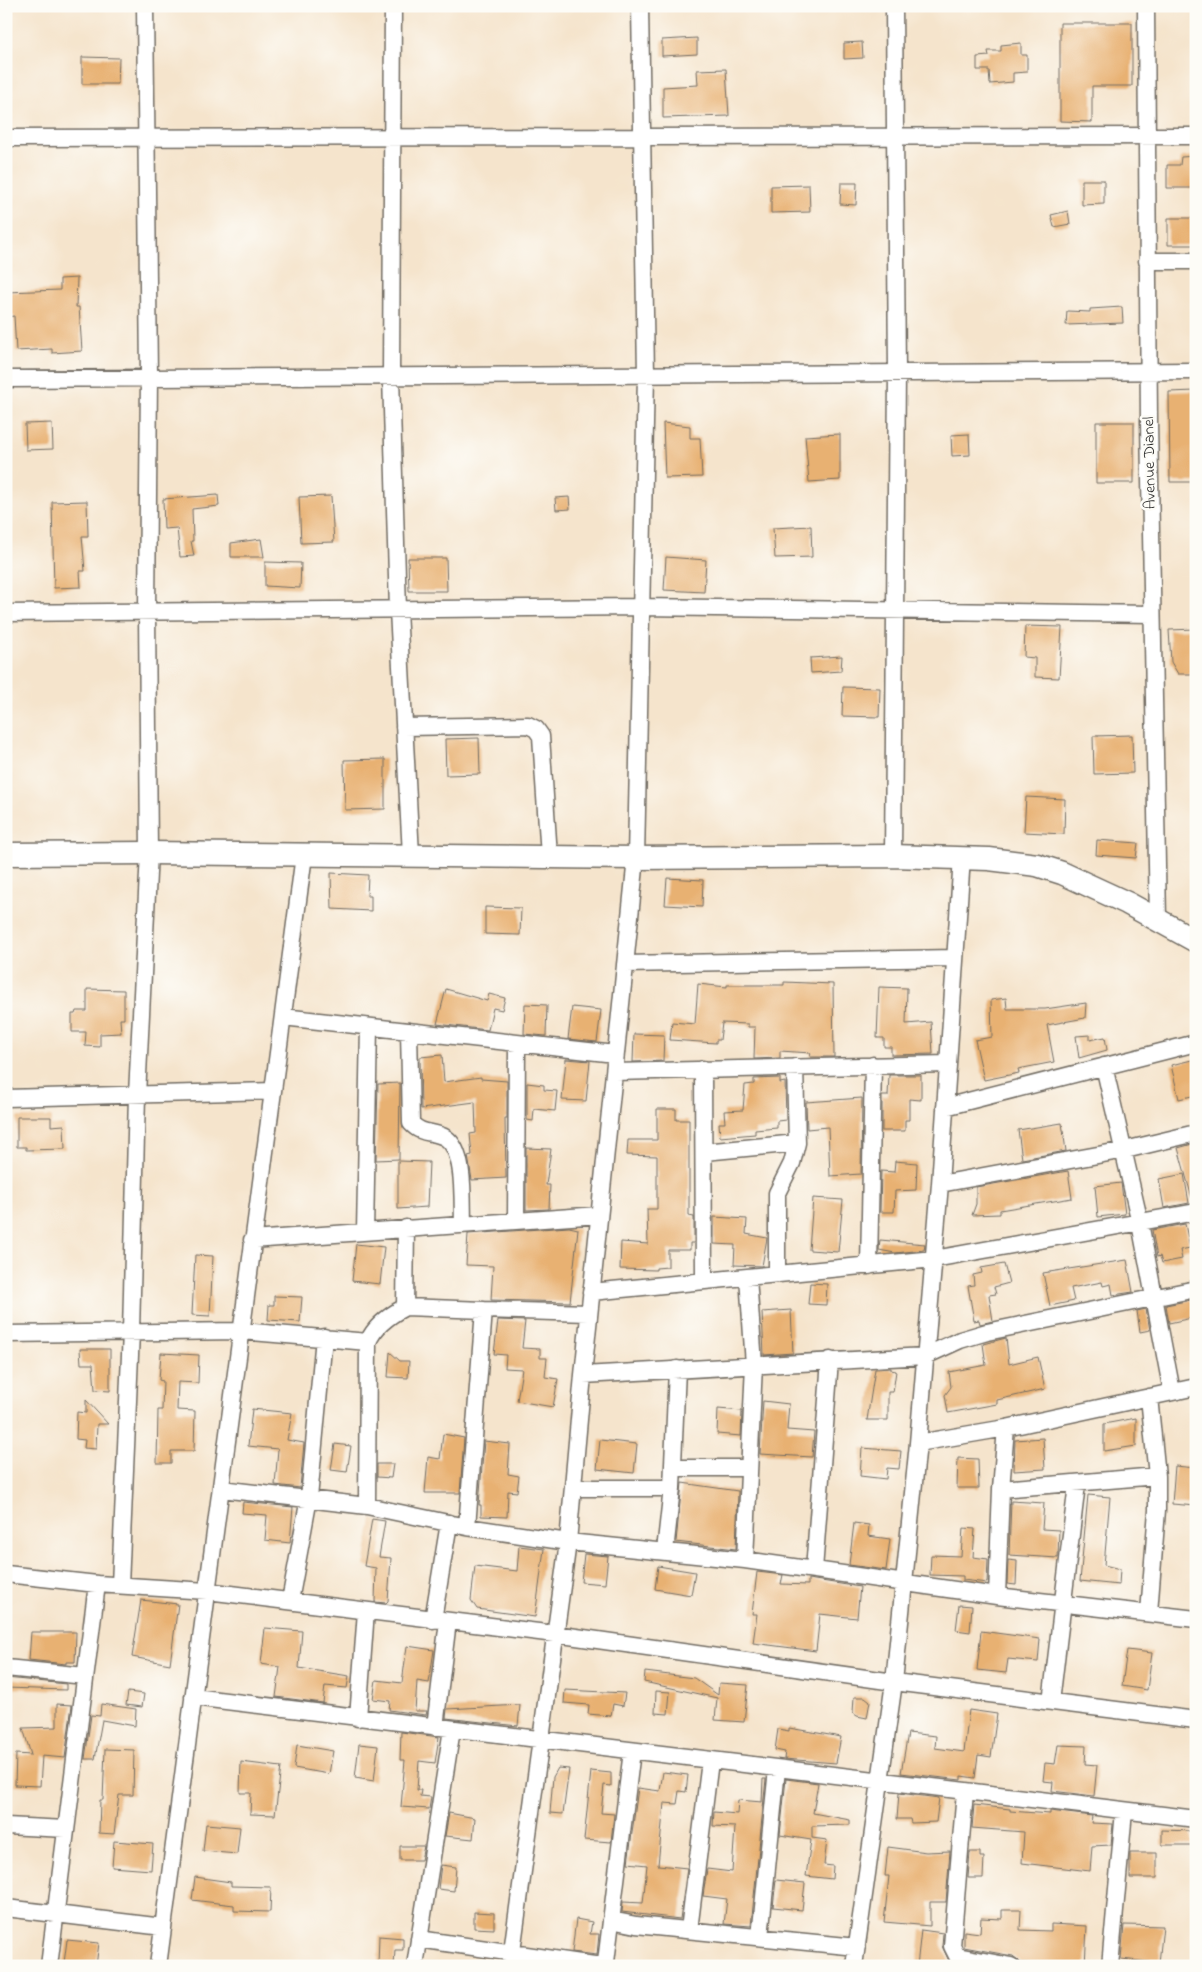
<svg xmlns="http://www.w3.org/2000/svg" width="1202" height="1972" font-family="'Indie Flower',sans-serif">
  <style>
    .building { fill: #e8b172 }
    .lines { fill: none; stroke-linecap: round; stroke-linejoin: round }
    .street-casing { stroke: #726c63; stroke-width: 19 }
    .secondary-casing { stroke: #726c63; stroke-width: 25 }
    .street { stroke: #fff; stroke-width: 16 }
    .secondary { stroke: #fff; stroke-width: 22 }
    .labels { text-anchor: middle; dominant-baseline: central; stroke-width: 5; stroke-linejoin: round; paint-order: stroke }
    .street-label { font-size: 16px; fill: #2b2b2b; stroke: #fdfcf7 }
  </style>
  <rect width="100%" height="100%" fill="#fdfcf7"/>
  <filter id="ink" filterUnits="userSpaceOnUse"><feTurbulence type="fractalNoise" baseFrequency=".02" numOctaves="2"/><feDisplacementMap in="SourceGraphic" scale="10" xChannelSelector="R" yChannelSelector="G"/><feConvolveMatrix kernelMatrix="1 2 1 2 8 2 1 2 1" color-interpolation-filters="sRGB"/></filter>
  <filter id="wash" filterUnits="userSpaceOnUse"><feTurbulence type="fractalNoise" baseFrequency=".0096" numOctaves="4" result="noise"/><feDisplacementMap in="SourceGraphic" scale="20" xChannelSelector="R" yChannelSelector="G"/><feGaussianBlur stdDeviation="1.12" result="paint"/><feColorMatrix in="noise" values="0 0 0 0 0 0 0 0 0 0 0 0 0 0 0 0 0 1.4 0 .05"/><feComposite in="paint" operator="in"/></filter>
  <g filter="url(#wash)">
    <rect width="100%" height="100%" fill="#f5e4cc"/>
    <g id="blocks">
      <path class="building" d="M1060 23H1132V86H1092V122L1060 121Z
        M697 38V54L662 56V40Z
        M862 42 863 58 844 59V43Z
        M1021 43V55H1027V72L1013 73V82L990 84 989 70H977V57L989 56 988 51H1001V45Z
        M82 57 119 58 118 84H82Z
        M726 69 729 116 663 118V87L698 85 697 70Z
        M1196 156V188H1167V165H1180L1181 157Z
        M1082 180H1104V204L1082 205Z
        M841 183H857L856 205 840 204Z
        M809 185 810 212 771 213V186Z
        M1068 211 1070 224 1054 227 1051 215Z
        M1168 218H1196V245H1168Z
        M77 278 76 307H79L82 351 52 353V349L16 351 14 316 6 317V292L60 290V279Z
        M1122 307 1123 323 1066 325 1067 311 1090 312V309Z
        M1196 391V482H1170L1169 392Z
        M1096 422H1134V483H1096Z
        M52 423 53 449 26 450 25 424Z
        M663 423 690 426V438H700L702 477 665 478Z
        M840 434V480L809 482 805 436Z
        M969 434 970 455 952 456 951 435Z
        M218 495 219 506 192 509 193 541H191L194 556 180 557 177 528 164 529 163 499Z
        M331 496 334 542 301 543 299 497Z
        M569 497 570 509 556 510 555 498Z
        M87 501 88 536H82L85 571H80L81 587 54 588 52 502Z
        M811 526 812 557 775 558 773 528Z
        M261 539 264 557H231V543Z
        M666 557 706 560 704 592 664 590Z
        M408 558H446L447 591H409Z
        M265 562 301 563 300 588 265 586Z
        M1025 626 1062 627 1059 678 1035 677V658L1024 657Z
        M1196 629V674H1178L1171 662 1169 630Z
        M842 656 841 671 811 673 810 658Z
        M843 687 880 688 879 717 842 716Z
        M1132 735 1133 773 1094 774 1093 736Z
        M479 738 480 774 446 775 445 739Z
        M385 759V809L345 810 344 760Z
        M1026 797 1065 799 1064 834 1024 832Z
        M1097 840 1138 843 1136 858 1096 855Z
        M331 873 368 875 367 896H371V911L332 909Z
        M667 878 703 880 702 907 665 905Z
        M485 907 521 908 520 935 485 934Z
        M784 982 833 984 834 1057H810L811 1053 780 1051V1058L754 1059 755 1027H748V1024L722 1023 720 1040H716V1043L670 1040 672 1022 695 1024 698 984 727 987V985H784Z
        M879 987 907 988 906 1024 931 1022 933 1054 891 1055V1047H884V1038H877Z
        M87 989 124 990V1019H120L121 1033 100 1034V1047L85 1046 86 1032H72V1014H75L76 1011H87Z
        M446 989 487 1001 489 994 505 998 502 1010 493 1008 488 1030 437 1024Z
        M1006 998 1007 1009H1045L1086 1003 1085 1018 1047 1025 1054 1062 1018 1069 1019 1073 984 1080 975 1040 992 1037 991 1000Z
        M525 1004 547 1005 546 1036 524 1034Z
        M572 1007 601 1010 597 1042 568 1039Z
        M634 1034 664 1035 663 1061 633 1062Z
        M1090 1035V1040L1105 1037 1107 1050 1079 1058 1076 1036Z
        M442 1055 444 1082 481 1077V1079L507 1081V1118H505L506 1178 472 1180 468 1156 472 1155 470 1134 476 1133 475 1102 421 1109 420 1057Z
        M566 1059 590 1061 586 1101 562 1100Z
        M1196 1059V1095L1179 1099 1171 1065Z
        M889 1075H921V1100L909 1099V1120H905V1131H882V1096H888Z
        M780 1078V1083L785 1082 786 1120 777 1121V1128L755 1130V1134L720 1137 719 1123H725L724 1111 743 1110 745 1085 754 1084V1079Z
        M400 1083 399 1159 376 1160 378 1084Z
        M527 1083 544 1085V1090L557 1091 555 1111 534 1109 533 1121 527 1120Z
        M862 1098 861 1174 830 1176 828 1127 807 1129 806 1102Z
        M657 1109H676V1120H689V1216L694 1217V1243H690V1250H668V1267L656 1268V1270L620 1269 621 1242 648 1244 647 1209H657V1156L627 1155 628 1140H657Z
        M17 1117H51V1126L64 1125 65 1149 26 1150V1147H17Z
        M1062 1123 1066 1151 1022 1159 1018 1130Z
        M1196 1143V1197L1192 1198 1178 1148Z
        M526 1148 551 1149 546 1185H550L549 1209 526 1210Z
        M398 1161 429 1162 427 1207 398 1209Z
        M895 1161 917 1163 916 1190 895 1191 894 1212H880L881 1171 894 1172Z
        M1068 1171 1072 1198 1000 1210V1214L972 1215 976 1204V1187Z
        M1184 1174 1189 1203 1164 1208 1159 1179Z
        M1121 1183 1125 1214 1098 1217 1095 1186Z
        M813 1198 843 1200 838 1252 809 1250Z
        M714 1217 747 1219 746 1234 767 1238 762 1266 734 1265 735 1245 714 1244Z
        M1185 1224 1190 1248 1180 1250 1182 1259 1162 1263 1160 1256 1157 1257 1152 1230Z
        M569 1227 578 1229 570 1302 491 1300 493 1266 466 1265 468 1234Z
        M880 1240 925 1244 924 1250 895 1253 879 1250Z
        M356 1244 384 1247 380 1284 352 1281Z
        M195 1255 213 1256 210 1316 192 1315Z
        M1127 1260 1133 1292 1113 1295 1111 1284 1103 1286 1102 1282 1071 1288 1074 1301 1050 1306 1043 1273Z
        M1004 1264 1009 1283 994 1287 996 1294 989 1295 993 1321 980 1324 979 1320 974 1321 968 1286 974 1285 973 1275 982 1273 981 1268Z
        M810 1283 827 1284 826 1305 808 1304Z
        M274 1296 302 1297 300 1322 268 1320 269 1305H274Z
        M1196 1299V1317L1169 1323 1166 1305Z
        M1146 1309 1150 1330 1140 1332 1137 1311Z
        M791 1310 793 1353 764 1355 762 1312Z
        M498 1320 525 1321 522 1348 540 1349V1358H547L545 1377 558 1379 553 1407 517 1401 522 1369 505 1368 506 1355 494 1354Z
        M1006 1338 1009 1364 1038 1357 1045 1389 997 1400V1404L948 1413 945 1395 951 1387 949 1372 986 1365 983 1344Z
        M80 1349H110V1391L95 1390 93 1364H81Z
        M390 1352 400 1361H409L408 1378 388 1377Z
        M161 1353 199 1355 198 1383 178 1382 177 1410 195 1411 194 1451H171V1463H157L158 1410H162L163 1381 159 1380Z
        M891 1368V1370L896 1371 893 1392H888V1420H867L875 1369Z
        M86 1400 108 1424H97L96 1449 84 1448 85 1440 76 1439 77 1412 86 1413Z
        M763 1401 789 1404 787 1430 814 1432 812 1457 760 1454Z
        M252 1409 292 1413 287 1440 304 1443 300 1488 275 1485 278 1449 248 1446Z
        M718 1409 742 1411 741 1436 717 1434Z
        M1136 1418V1446L1104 1451V1424Z
        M443 1434 464 1438 460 1493H425L428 1457 440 1459Z
        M1043 1438 1045 1469 1014 1471 1015 1440Z
        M600 1440 637 1444 634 1473 597 1469Z
        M484 1441 510 1444 508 1474 519 1476 517 1492 508 1491 507 1517 481 1516V1505H479Z
        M335 1444 351 1446 347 1472 331 1470Z
        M862 1448 901 1451 899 1469 887 1468 886 1479 860 1476Z
        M958 1458 978 1459 979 1488H957Z
        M377 1464H393L391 1478 377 1477Z
        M1175 1466 1196 1468V1506L1172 1504Z
        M682 1483 738 1491 736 1549 676 1542Z
        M1088 1495 1110 1497 1104 1565 1120 1569 1119 1585 1080 1581Z
        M1011 1501 1044 1503 1042 1529 1059 1530 1058 1558 1009 1555Z
        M243 1502 293 1507 290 1543 265 1540 267 1515 242 1513Z
        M372 1519 385 1521 379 1557 391 1558 388 1601 386 1603 375 1602 376 1568 364 1566Z
        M854 1523 869 1525 868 1536 890 1539 886 1570 849 1565Z
        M963 1528 975 1529 973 1557 988 1559 987 1583 963 1580V1576L930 1575 931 1555 961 1556Z
        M519 1546 544 1549 535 1617 477 1609 471 1600 475 1566 517 1571Z
        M584 1554 608 1556 605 1584 581 1582Z
        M1008 1560 1017 1561 1016 1585 1007 1584Z
        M658 1566 695 1572 691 1595 655 1589Z
        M757 1572 783 1575 781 1584 808 1585V1579L860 1587 857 1618 820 1614 816 1651 753 1643 757 1614H752Z
        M141 1600 178 1604 170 1664 132 1657Z
        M959 1605 972 1606 970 1632 956 1630Z
        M265 1628 302 1631 299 1668 349 1676 347 1688 325 1686 323 1703 276 1697 280 1667 261 1664Z
        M981 1631 1040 1639 1038 1662 1008 1659 1006 1673 977 1670Z
        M31 1632H76L75 1662H66V1664L29 1660Z
        M407 1646 434 1650 429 1683 417 1681 415 1711H427L426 1715 389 1710 390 1701 373 1699 376 1680 402 1683Z
        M1127 1650 1152 1653 1147 1690 1122 1686Z
        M645 1672 694 1678 718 1695 719 1683 748 1685 744 1722 715 1720 717 1698 644 1682Z
        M6 1678 66 1684V1690L6 1688Z
        M565 1690 625 1693 623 1706 613 1704 611 1716 588 1714 589 1705 564 1703Z
        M656 1691 670 1692 668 1714 655 1713Z
        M128 1692 144 1694 142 1707 126 1705Z
        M854 1697H865L870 1701 867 1718 857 1716 853 1713Z
        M57 1704 72 1705 65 1758 42 1756 40 1786 15 1785 16 1754 31 1755 23 1728 57 1727Z
        M101 1704 136 1709 135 1726 102 1720 95 1759H85L91 1715 100 1716Z
        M520 1705 518 1726 446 1718 447 1709Z
        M969 1710 997 1714 991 1757 978 1755 975 1778 961 1776V1780L901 1773 908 1733 936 1736 935 1748 964 1752Z
        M789 1728 841 1737 836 1763 784 1759 785 1752 775 1750 778 1729 789 1731Z
        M401 1732 439 1737 435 1763 419 1761 417 1790H421L420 1796 431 1797 429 1809 401 1807 405 1760H400Z
        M359 1744 378 1746 374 1781 355 1778Z
        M297 1745 333 1751 329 1774 294 1768Z
        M1058 1745 1086 1746 1085 1764 1097 1765 1094 1796 1052 1791 1053 1782 1043 1781 1045 1763 1055 1764Z
        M105 1749 134 1750 133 1795H119L114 1834 99 1833 100 1800H103Z
        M241 1762 281 1767 275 1815 250 1814 251 1793H240Z
        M558 1768 569 1769 563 1814 550 1813 553 1777Z
        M591 1771 611 1773V1786L604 1785 601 1813 614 1814 611 1842 584 1840Z
        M663 1772 688 1775 686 1792 679 1791 677 1804 664 1803 658 1865 687 1868 680 1919 622 1912 623 1902 643 1903 647 1865 628 1863 638 1788 660 1791Z
        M763 1779H766L751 1926 724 1924 727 1899 703 1896 707 1869 732 1872 735 1827 713 1826 714 1812 737 1814 738 1800 762 1802Z
        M786 1779 818 1783 813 1813 850 1820V1825L812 1826V1838L827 1840 824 1865 833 1866 832 1879 806 1876 811 1840 780 1835Z
        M899 1793 939 1798 936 1822 911 1823 910 1819H897Z
        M974 1805 1010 1809V1811L1050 1814V1811L1092 1816 1091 1823 1113 1824 1111 1845 1092 1846 1090 1871 1022 1863 1024 1832 972 1828Z
        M449 1813 475 1818 473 1839 445 1836Z
        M206 1824 240 1827 237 1854 203 1851Z
        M1162 1830 1192 1831V1845H1162Z
        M114 1841 153 1844 151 1870 112 1867Z
        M400 1846H424L421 1860H400Z
        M888 1847 926 1852 950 1851 946 1902H930V1926L884 1922 889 1876H885Z
        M970 1852H980V1857H984L983 1878H968Z
        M1130 1853H1157V1878H1130Z
        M441 1865 456 1867 454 1891 438 1889Z
        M195 1877 231 1882V1886L271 1887 270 1912 234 1911V1905L192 1900Z
        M776 1880 805 1883 802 1910 773 1907Z
        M1002 1910H1021L1020 1930 1051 1931V1924L1087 1926 1085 1966 1021 1963 1013 1956 964 1947V1931L980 1933 981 1918 1002 1919Z
        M474 1912 494 1913V1929L474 1928Z
        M576 1919 592 1922 590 1934H599L597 1955 572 1952Z
        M1124 1925 1163 1926 1159 1963 1121 1959Z
        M921 1930 943 1933 942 1946 949 1961 948 1966H917Z
        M379 1936 403 1938V1950H395L394 1966H378Z
        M67 1940 99 1943 96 1966 64 1963Z"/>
    </g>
  </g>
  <g filter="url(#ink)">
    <use href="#blocks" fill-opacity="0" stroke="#726c63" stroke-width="1"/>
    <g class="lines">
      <defs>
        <path id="street" d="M393 6 391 376 398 610 411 855
          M1146 6 1149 422 1158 920
          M6 138 1196 136
          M1147 261H1196
          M6 379 1196 371
          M6 613 642 607 1152 614
          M404 727 528 725 536 729 541 736 549 856
          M893 856 897 373 894 6
          M625 964 955 958
          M283 1017 615 1054
          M409 1031 411 1123C423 1136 433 1130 446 1138 466 1152 462 1202 463 1225
          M1104 1066 1140 1223 1172 1392
          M703 1069 704 1281
          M614 1072 948 1064
          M6 1098 273 1091
          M945 1107 1196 1043
          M704 1152 797 1143
          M940 1184 1125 1150 1196 1133
          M516 1221 517 1043
          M365 1232 369 1027
          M252 1240 599 1215
          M869 1266 873 1065
          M777 1274V1193L792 1163 797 1143 795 1067
          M591 1292 934 1259 1196 1212
          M405 1307 484 1310 467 1527
          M484 1310 589 1313
          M6 1334 241 1331 368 1342
          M583 1375 925 1356 960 1340 987 1332 1196 1289
          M1149 1397 1157 1476V1510L1149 1613
          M918 1443 1006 1428 1196 1387
          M673 1468H749
          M573 1488H672
          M221 1489 367 1506 467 1527 568 1542 745 1560 997 1596 1196 1619
          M1001 1489 1157 1476
          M367 1506 368 1342C374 1327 390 1315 405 1307L406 1228
          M665 1551 672 1488 677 1369
          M745 1560 754 1365 748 1277
          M814 1570 830 1360
          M6 1574 97 1584 207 1591 555 1634 894 1682 1196 1720
          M120 1585 131 1332 137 1095 149 853 147 612 149 376 145 6
          M997 1596 1001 1489 1006 1428
          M290 1601 309 1498 324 1337
          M433 1620 449 1523
          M6 1668 85 1676
          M193 1697 1196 1819
          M1051 1702 1077 1484
          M358 1718 366 1611
          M435 1727 448 1621
          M965 1792 952 1946 957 1956 1011 1966
          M6 1826 66 1829
          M6 1908 163 1927
          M611 1920 636 1925 857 1947
          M689 1930 710 1761
          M760 1937 777 1769
          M419 1939 594 1965H601L606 1962 632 1751
          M49 1966 97 1584
          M158 1966 304 855
          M415 1966 452 1729
          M510 1966 568 1542 583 1375 636 858 646 375 640 6
          M854 1966 894 1682 918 1443 940 1184 962 857
          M1110 1966 1124 1811"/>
        <path id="secondary" d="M6 854 149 853 636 858 893 856 989 859 1037 865 1062 873 1127 903 1196 941"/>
      </defs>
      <use href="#street" class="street-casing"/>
      <use href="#secondary" class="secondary-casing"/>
      <use href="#street" class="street"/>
      <use href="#secondary" class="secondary"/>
    </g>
  </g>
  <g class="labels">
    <g class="street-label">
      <text transform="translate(1150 463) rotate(-91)">Avenue Dianel</text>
    </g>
  </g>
  <rect width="1202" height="1972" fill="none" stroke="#fdfcf7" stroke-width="25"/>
</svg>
